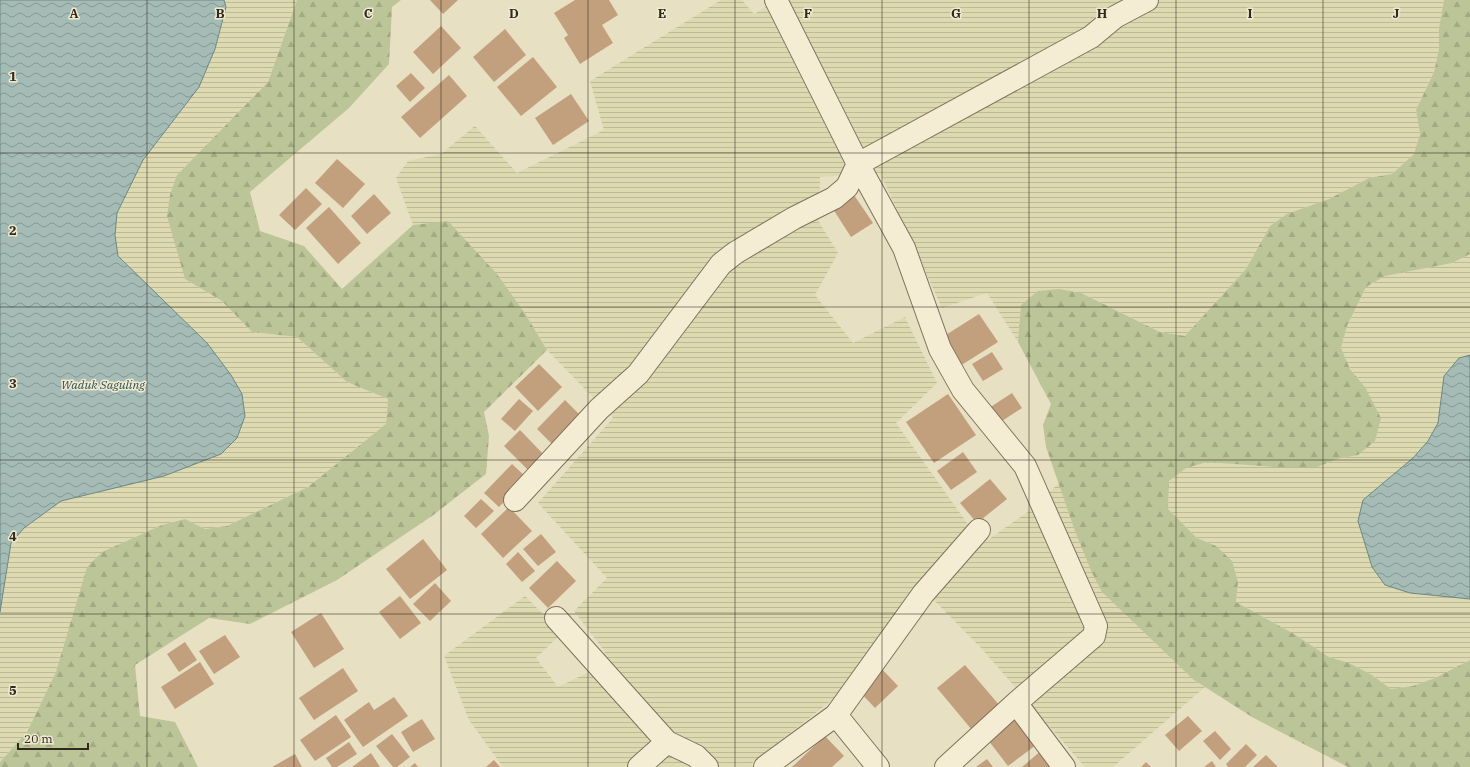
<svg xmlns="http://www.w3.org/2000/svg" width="1470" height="767" font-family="'IBM Plex Serif',serif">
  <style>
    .farmland { fill: url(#farmland-rules) }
    .forest { fill: url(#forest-firs) }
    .water { fill: url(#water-waves); stroke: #6d8883 }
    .building { fill: #c29f7d }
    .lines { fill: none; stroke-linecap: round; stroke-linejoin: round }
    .street-casing { stroke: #80725c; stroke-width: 24 }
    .street { stroke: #f4edd4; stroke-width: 22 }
    .grid { fill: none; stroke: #31291e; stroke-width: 1; stroke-opacity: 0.55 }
    .labels { text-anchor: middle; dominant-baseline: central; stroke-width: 3; stroke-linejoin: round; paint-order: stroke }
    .water-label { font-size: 12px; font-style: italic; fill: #2f4f50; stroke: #f0ead1 }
    .grid-label { font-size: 13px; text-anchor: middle; font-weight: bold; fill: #31291e; stroke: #f0ead1; stroke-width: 3; stroke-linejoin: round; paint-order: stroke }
  </style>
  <defs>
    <pattern id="farmland-rules" width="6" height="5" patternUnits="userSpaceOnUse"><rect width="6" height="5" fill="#ddd9b1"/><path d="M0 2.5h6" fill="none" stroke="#beba98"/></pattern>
    <pattern id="forest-firs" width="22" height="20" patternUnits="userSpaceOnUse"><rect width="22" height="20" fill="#bcc598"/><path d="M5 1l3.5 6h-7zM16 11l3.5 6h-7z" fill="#a2a983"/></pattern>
    <pattern id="water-waves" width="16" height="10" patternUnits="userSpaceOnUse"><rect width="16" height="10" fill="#a4bbb6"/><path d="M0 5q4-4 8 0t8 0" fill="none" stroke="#869893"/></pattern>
  </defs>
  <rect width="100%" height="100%" fill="#e8e0c2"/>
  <path class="farmland" d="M224 0H297L268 82 177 175 185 279 222 301 252 332 297 337 347 382 388 399 386 424 308 487 227 526 205 529 185 519 162 525 102 552 56 672 27 732 0 762V612L11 543 24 528 61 501 164 476 221 454 237 438 245 416 242 394 231 375 207 343 118 256 115 235 117 213 143 160 199 87 215 49 226 7Z
    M721 0H742L754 14 778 0H1444L1439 28V49L1434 72 1416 110 1420 134 1414 154 1392 174 1369 178 1329 199 1288 214 1270 226 1246 269 1185 336 1160 332 1081 293 1021 305 1018 342 987 293 942 308 880 173 820 177 819 222 838 253 815 295 853 343 905 317 937 383 896 423 982 544 1029 511 1059 483 1075 531 1194 680 1205 687 1113 767H1085L981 648 917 583 837 696 751 764 753 767H503L469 720 444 656 525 596 562 633 536 658 558 687 589 672 605 652 574 611 607 578 538 503 613 418 547 350 526 315 448 222 413 225 396 178 408 161 441 154 475 126 517 173 604 130 590 81Z
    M1470 254V355L1459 358 1444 376 1438 423 1428 441 1413 458 1363 500 1410 593 1470 599V660L1435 678 1413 686 1391 689 1372 675 1349 663 1329 657 1294 634 1236 602 1238 582 1216 546 1197 538 1168 509 1169 481 1186 467 1207 462 1274 467H1317L1337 459 1358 455 1365 387 1350 369 1341 348 1347 326 1366 287 1385 276 1452 263Z"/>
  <path class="forest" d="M297 0H401L392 7 389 64 349 108 250 192 260 231 304 246 342 289 413 225 448 221 497 274 526 315 547 350 484 412 489 436 486 474 432 516 337 580 250 624 209 618 135 665 140 716 175 722 198 767H0V762L27 732 56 672 87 567 102 552 162 525 185 519 205 529 227 526 308 487 386 424 388 399 347 382 297 337 252 332 222 301 185 279 167 216 170 195 177 175 268 82Z
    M1444 0H1470V254L1452 263 1385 276 1366 287 1347 326 1341 348 1350 369 1365 387 1381 418 1375 441 1358 455 1337 459 1317 467H1274L1207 462 1186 468 1169 481 1168 509 1197 538 1216 546 1232 561 1238 582 1236 602 1294 634 1329 657 1349 663 1372 675 1391 689 1413 686 1435 678 1470 660V767H1348L1252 717 1194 680 1102 592 1092 573 1075 531 1046 447 1043 425 1051 404 1018 342 1021 305 1038 291 1059 289 1081 293 1160 332 1185 336 1246 269 1270 226 1287 214 1329 199 1369 178 1392 174 1414 154 1420 134 1416 110 1434 72 1439 49V28Z"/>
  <path class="water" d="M0 0H224L226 7 215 49 199 87 143 160 117 213 115 235 118 256 207 343 231 375 242 394 245 416 237 438 221 454 164 476 61 501 24 528 11 543 0 612Z
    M1470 355V599L1410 593 1385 585 1372 567 1358 521 1363 500 1413 458 1428 441 1438 423 1444 376 1459 358Z"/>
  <path class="building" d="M430 0H458L443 14Z
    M575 0H609L618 15 602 25 613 43 580 64 564 38 568 35 554 13Z
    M441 26 461 48 433 74 413 52Z
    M505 29 526 55 494 82 473 57Z
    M533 57 557 87 521 116 497 87Z
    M411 73 425 88 410 102 396 86Z
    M449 75 467 96 420 138 401 117Z
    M571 94 589 121 553 145 535 118Z
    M337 159 365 184 343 208 315 183Z
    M306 188 322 204 295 230 279 215Z
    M374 194 391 213 367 234 351 216Z
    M854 195 873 223 851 237 833 209Z
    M329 207 361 243 338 264 306 228Z
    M979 314 998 342 960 366 941 338Z
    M992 352 1003 369 983 381 972 364Z
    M539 364 562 387 538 411 515 387Z
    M1012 393 1022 408 999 423 989 408Z
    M948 394 976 435 934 463 906 422Z
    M519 399 533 411 515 431 501 419Z
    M565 400 585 420 557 449 537 429Z
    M520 430 546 457 530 472 504 446Z
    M963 452 977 472 951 490 937 471Z
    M512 464 527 478 499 507 484 493Z
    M990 479 1007 499 977 523 960 503Z
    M481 499 494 511 476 528 464 516Z
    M509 507 532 531 503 558 481 534Z
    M541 534 556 552 538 566 523 549Z
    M423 539 447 570 410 599 386 569Z
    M518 552 535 571 522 582 506 564Z
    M557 561 576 581 548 608 529 588Z
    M435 583 451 601 430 621 413 604Z
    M400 596 421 623 400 639 379 612Z
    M321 613 344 649 314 668 291 632Z
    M225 635 240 657 214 674 199 651Z
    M185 642 197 660 179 672 167 654Z
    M200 662 214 684 175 709 161 687Z
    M965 665 1000 706 972 730 937 688Z
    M343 668 358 691 314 720 299 698Z
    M881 668 898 686 875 708 858 690Z
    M394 697 408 716 363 747 344 720 369 702 374 710Z
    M336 715 351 737 315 761 300 740Z
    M1013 715 1036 745 1008 766 985 736Z
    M1188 716 1202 731 1179 751 1165 735Z
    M422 719 435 739 413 752 401 732Z
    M1215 731 1231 749 1220 760 1203 741Z
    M392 734 410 757 397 767H393L376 746Z
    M825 736 844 756 832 767H792Z
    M349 742 357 754 337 767H332L326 758Z
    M1246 744 1257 755 1245 767H1228L1226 764Z
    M1042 750 1056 767H1022Z
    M371 753 380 767H352Z
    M295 754 302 767H272Z
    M1266 755 1278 767H1253Z
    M987 759 993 767H976Z
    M494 760 500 767H486Z
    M1212 761 1216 767H1204Z
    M1146 762 1151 767H1141Z
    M415 763 418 767H410Z"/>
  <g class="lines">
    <defs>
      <path id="street" d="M776 0 858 164 904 248 940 349 963 390 1025 466 1096 626 1094 636 1016 703 1064 767
        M515 500 599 409 638 374 721 264 735 253 794 218 834 198 847 187 858 164 1091 37 1115 17 1147 0
        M556 618 667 742
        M639 767 667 742 696 756 707 767
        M765 767 836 715
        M878 767 836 715 923 594 979 530
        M946 767 1016 703"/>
    </defs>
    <use href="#street" class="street-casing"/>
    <use href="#street" class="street"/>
  </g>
  <path class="grid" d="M147 0V767M294 0V767M441 0V767M588 0V767M735 0V767M882 0V767M1029 0V767M1176 0V767M1323 0V767M0 153H1470M0 307H1470M0 460H1470M0 614H1470"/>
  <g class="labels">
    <g class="water-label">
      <text x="103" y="384">Waduk Saguling</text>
    </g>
  </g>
  <g class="grid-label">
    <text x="74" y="18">A</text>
    <text x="220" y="18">B</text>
    <text x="368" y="18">C</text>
    <text x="514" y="18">D</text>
    <text x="662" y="18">E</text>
    <text x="808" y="18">F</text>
    <text x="956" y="18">G</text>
    <text x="1102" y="18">H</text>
    <text x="1250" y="18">I</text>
    <text x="1396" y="18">J</text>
    <text x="13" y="81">1</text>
    <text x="13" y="235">2</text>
    <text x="13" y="388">3</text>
    <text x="13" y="541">4</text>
    <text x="13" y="695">5</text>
  </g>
  <path d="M18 743v6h70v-6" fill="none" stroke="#31291e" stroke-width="2"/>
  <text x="24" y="743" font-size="12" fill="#31291e" stroke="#f0ead1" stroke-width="3" paint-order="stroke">20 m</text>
</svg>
